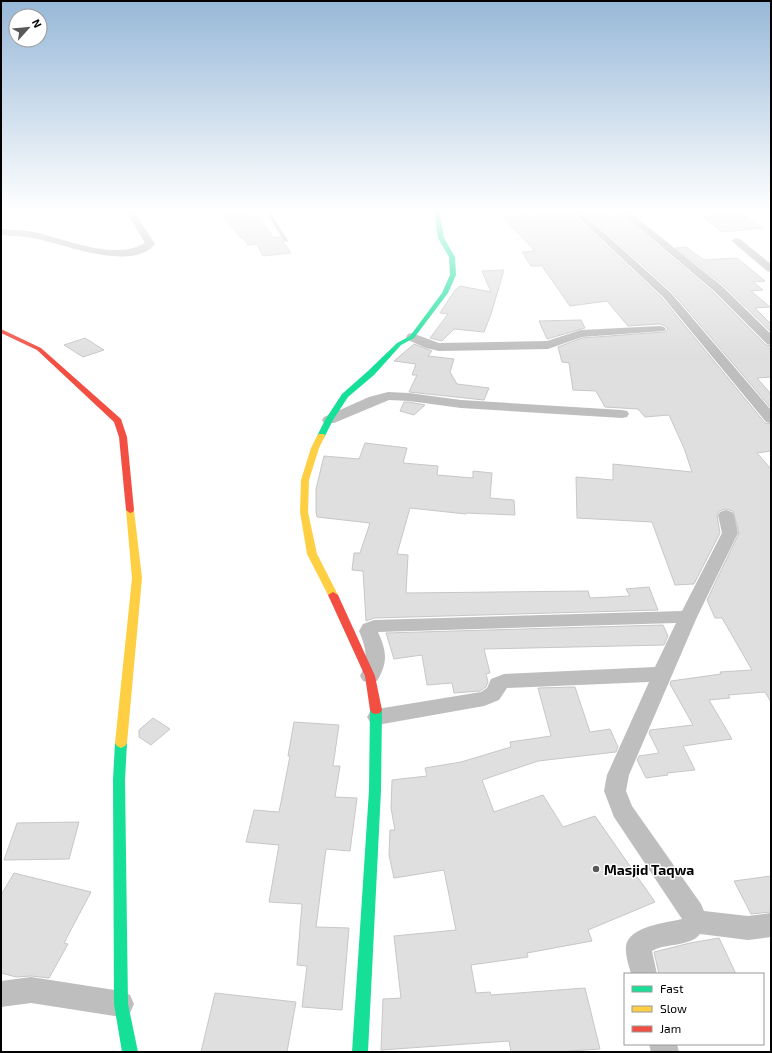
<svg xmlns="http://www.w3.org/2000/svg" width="772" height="1053" font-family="'Exo 2',sans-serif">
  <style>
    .building { fill: #dfdfdf; stroke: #c7c7c7 }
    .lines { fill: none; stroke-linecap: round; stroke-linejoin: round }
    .lane { fill: #bebebe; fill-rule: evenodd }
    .street { fill: #bebebe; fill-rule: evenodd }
    .fast { fill: #16e098; fill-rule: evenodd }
    .slow { fill: #ffcf43; fill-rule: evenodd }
    .jam { fill: #f24e42; fill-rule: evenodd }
    .poi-dot { fill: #595959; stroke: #fff; stroke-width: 1.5 }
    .labels { text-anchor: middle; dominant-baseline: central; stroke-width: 3; stroke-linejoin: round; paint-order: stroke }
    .near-poi-label { font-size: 14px; font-weight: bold; fill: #000; stroke: #fff; text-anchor: start }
  </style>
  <rect width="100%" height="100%" fill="#fff"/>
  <path class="building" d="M219 210H253L274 238 280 237 291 253 263 256 257 244 248 245 243 238H241Z
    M581 210H604L611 216 622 215 713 292 766 345 771 346V377L757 378 771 394V408L672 292Z
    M569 211 662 298 765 423 771 424V451L757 453 771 469V702L765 692 728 695 730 698 709 700 732 739 683 746 695 770 667 773 668 775 646 778 637 760 639 756 659 753 649 733 650 730 693 725 670 684 671 681 721 674 720 672 752 670 722 618H715L707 600 739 533 733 511 726 509 719 511 717 515 720 533 694 584 675 585 652 522 577 518 576 477 613 480V464L692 472 684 448 669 415 645 417 638 409 605 407 596 391 573 390 569 363 562 362 558 347 582 338 664 332 668 329 665 326 660 324 628 326 607 301 570 306 542 266H531L522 252 535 251 500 214 523 213 525 214Z
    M739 212 764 228 722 232 700 214Z
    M686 247 704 260 737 258 765 281 753 282 763 290 751 291 770 307 755 308 771 324V332L723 285 676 248Z
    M504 270 491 314 484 332 454 329 442 341 430 338 448 314 440 313 455 290 460 286 491 292 482 271Z
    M581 320 585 328 547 339 539 321Z
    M85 338 104 350 83 357 64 345Z
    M414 344 432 351 428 356 454 359 450 372 457 384 489 388 484 400 409 392 417 375H412L416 364 394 361Z
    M404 402H409L425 405 414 415 400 411Z
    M365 443 407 448 403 463 438 466 437 475 473 478V471L492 473 490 498 514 500 515 515 466 513V514L410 508 397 554 408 555 406 593 588 591 590 598 630 596 626 589 649 587 658 610 374 618 366 621 363 571 352 570 354 553H360L370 523 317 517 316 512V489L324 456 359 459Z
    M663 625 668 636 664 645 484 649 490 673 486 674 488 682 486 687 480 691 454 693 452 683 427 685 422 655 394 659 386 633Z
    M575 687 590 732 610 729 618 747 616 752 538 761 482 780 494 812 543 795 563 827 595 816 655 902 588 930 592 941 527 953 528 957 471 965 476 993 490 992 491 995 585 988 600 1049 557 1052H511L509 1041 381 1050 383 999 401 998 394 936 456 930 444 870 394 878 389 855 390 830H395L391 808 392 780 427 776 425 768 461 762 511 747 510 742 551 736 538 688Z
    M153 718 170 729 151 745 139 737V730Z
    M294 722 339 725 333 766H340L335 797 357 798 350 851 326 849 316 927 349 928 342 1010 302 1007 307 966 297 965 302 904 269 902 279 845 246 842 254 810 279 812 290 756H288Z
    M79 822 69 859 4 860 17 823Z
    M14 873 91 892 64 943 68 944 49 978 31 976 16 977 1 973V895Z
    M771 876V912L751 914 734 881Z
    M719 938 736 974H659L654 952 690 943Z
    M215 993 296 1002 287 1052H201Z"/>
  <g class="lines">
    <path class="lane" d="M268 210H272V215L288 241V242L284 241 268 215Z"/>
    <path class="street" d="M125 210H133L155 244C133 272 66 245 38 239 26 236 13 236 1 235V229C13 230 26 230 38 233 69 240 115 261 145 243Z
      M570 210H579L671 293 771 410V423L766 422 663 297Z
      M618 210H627L722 286 771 334V345L767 344 714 291Z
      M737 238 740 239 771 264V272L767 271 734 243 732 241 734 239Z
      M660 326 664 327 666 329 664 331 582 337 548 349 439 351 426 348 408 340 406 337 408 334 412 333 439 343 547 341 581 330Z
      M388 392 409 393 461 400 622 410 627 411 629 414 627 417 622 418 461 408 409 401 389 400 334 423H324L322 420 324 417 369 397Z
      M726 510 732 512 734 515 738 533 697 617 629 775 626 791 632 806 701 904 704 911 748 916 771 913V937L748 940 700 934C690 947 665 943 652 951L657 974H631C629 965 625 956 626 946 629 926 666 923 682 919L614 817 604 791 607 775 649 682 507 688 499 700 484 706 377 725 370 722 367 717 370 712 377 709 481 692 487 688 491 679 504 674 655 667 676 623 378 632C387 652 388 662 377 681L370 683 363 681 360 676C369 659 366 648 359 631L363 624 374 620 682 611 722 533 718 515 720 512Z
      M31 977 121 991 130 995 134 1004 130 1013 121 1017 31 1003 1 1007V981Z
      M649 1044H677L679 1052H651Z"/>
    <path class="fast" d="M434 210H439L444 238 455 257 456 275 448 293 414 338 401 345 374 375 348 397 333 420 324 438H318L317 436 325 420 342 394 368 371 397 343 410 336 442 293 450 275 449 257 438 238Z
      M376 706 380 707 382 710 381 790 368 1052H352L369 790 370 710 372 707Z
      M121 738 125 740 127 743 125 780 128 1004 138 1052H122L114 1004 113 780 115 743 117 740Z"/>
    <path class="slow" d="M318 434H324L325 436 319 448 309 480 308 512 317 554 338 595 333 598 328 595 307 554 300 512 301 480 311 448Z
      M130 507 134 510 142 578 127 743 125 746 121 748 117 746 115 743 132 578 126 510Z"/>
    <path class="jam" d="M1 329 41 348 121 419 127 437 134 510 133 512 130 513 126 510 119 437 114 422 37 350 1 333Z
      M333 592 338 595 375 676 382 710 380 713 376 714 372 713 370 710 365 676 328 595Z"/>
  </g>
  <linearGradient id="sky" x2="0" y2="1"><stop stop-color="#97b8d8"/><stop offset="0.59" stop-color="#fff"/><stop offset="1" stop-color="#fff" stop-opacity="0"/></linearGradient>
  <rect width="772" height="357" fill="url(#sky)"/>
  <circle class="poi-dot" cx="596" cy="869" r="4"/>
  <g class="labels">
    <g class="near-poi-label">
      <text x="604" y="869">Masjid Taqwa</text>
    </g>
  </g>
  <rect width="772" height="1053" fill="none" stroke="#000000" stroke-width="4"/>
  <rect x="624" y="973" width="140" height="72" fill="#ffffff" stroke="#999999"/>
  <rect x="632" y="986" width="20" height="6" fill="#16e098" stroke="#999999"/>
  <text x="660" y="993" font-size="12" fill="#000000">Fast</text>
  <rect x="632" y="1006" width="20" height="6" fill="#ffcf43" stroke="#999999"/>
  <text x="660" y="1013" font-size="12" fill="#000000">Slow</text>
  <rect x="632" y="1026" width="20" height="6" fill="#f24e42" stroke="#999999"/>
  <text x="660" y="1033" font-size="12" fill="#000000">Jam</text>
  <g transform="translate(28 28) rotate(63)"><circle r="19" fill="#ffffff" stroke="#999999"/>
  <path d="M0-3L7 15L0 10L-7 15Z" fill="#595959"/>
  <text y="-6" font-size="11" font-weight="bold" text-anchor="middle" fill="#000000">N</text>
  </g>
</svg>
